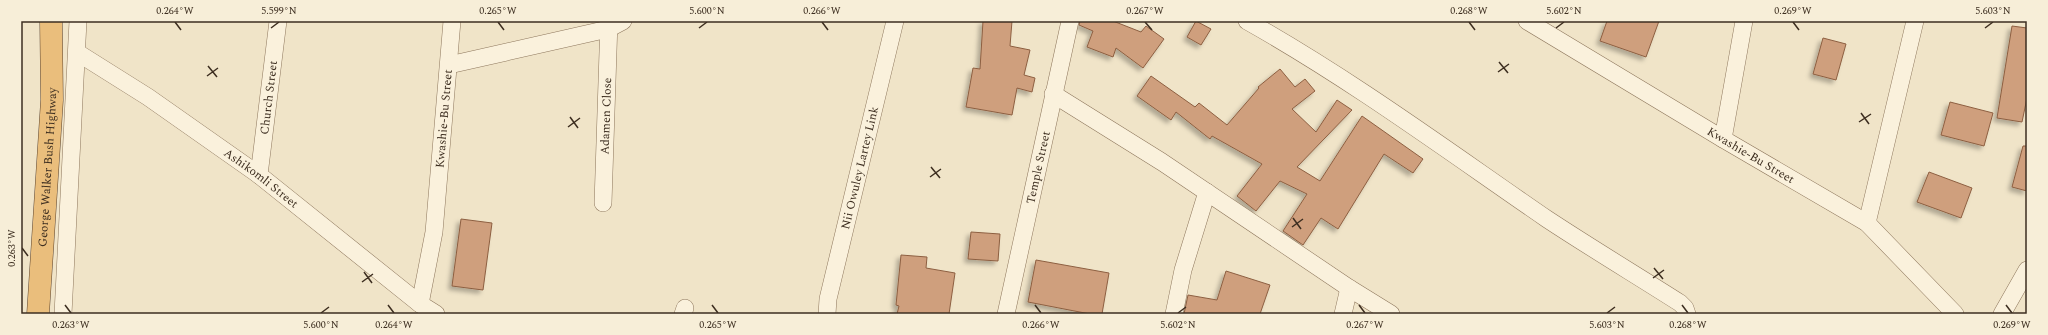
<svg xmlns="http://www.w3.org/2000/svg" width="2048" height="335" font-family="Spectral,serif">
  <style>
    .building { fill: #cf9f7d; stroke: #8d5f41; filter: url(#shadow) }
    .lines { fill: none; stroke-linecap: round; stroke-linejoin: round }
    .minor-casing { stroke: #8d765c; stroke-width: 18 }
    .trunk-casing { stroke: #5b4430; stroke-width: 23 }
    .minor { stroke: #faf1dc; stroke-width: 17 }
    .trunk { stroke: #eabe7c; stroke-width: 22 }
    .ticks { fill: none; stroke: #3d2e20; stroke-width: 1.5 }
    .labels { text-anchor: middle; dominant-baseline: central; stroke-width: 4; stroke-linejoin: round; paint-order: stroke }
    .street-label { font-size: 12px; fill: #3d2e20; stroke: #f7eed8 }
    .neatline { fill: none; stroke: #3d2e20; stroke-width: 1.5 }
    .ticks-label { font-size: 10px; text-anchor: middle; fill: #3d2e20 }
  </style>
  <defs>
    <filter id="shadow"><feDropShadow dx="-3.5" dy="3.5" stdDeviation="2" flood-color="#0004"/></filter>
  </defs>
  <rect width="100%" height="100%" fill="#f0e4c8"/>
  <path class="building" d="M983 21H1012L1010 46 1030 50 1024 75 1035 78 1032 92 1017 88 1012 115 966 107 973 68 980 69Z
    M1080 21H1113L1141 32 1146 26 1164 39 1143 68 1116 48 1113 57 1087 47 1093 31 1079 25Z
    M1196 21 1211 29 1201 45 1187 37Z
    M1607 21H1659L1646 57 1600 41Z
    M2012 26 2027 28V98L2022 122 1997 118Z
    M1823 38 1846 44 1836 80 1813 74Z
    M1280 69 1295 87 1305 79 1315 91 1292 109 1316 132 1337 100 1352 110 1297 167 1320 181 1362 116 1423 159 1413 173 1384 154 1338 229 1321 218 1303 245 1283 231 1307 194 1280 181 1256 211 1237 196 1262 164 1212 136 1210 139 1176 112 1171 120 1137 96 1151 76 1195 107 1199 103 1227 125 1259 88 1258 87Z
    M1950 102 1993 113 1984 146 1941 135Z
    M2023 146H2027V191L2012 187Z
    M1929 172 1972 188 1961 218 1917 202Z
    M461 219 492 223 483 290 452 286Z
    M971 232 1000 234 998 261 968 259Z
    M901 255 927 257 926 268 955 273 949 314H897L899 306 896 305Z
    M1036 260 1109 273 1102 314H1090L1028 302Z
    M1226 271 1270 285 1260 314H1184L1188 295 1217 300Z"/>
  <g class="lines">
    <defs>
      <g id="minor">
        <path d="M1247 21C1352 80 1448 151 1547 219 1591 248 1636 275 1680 303L1685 308 1687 314"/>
        <path id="s1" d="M1527 21 1723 139 1867 223 1955 314"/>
        <path id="s2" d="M78 53 148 97 259 175 420 304 436 314"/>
        <path d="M449 65 608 29 623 21"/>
        <path d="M1053 94 1162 162 1349 288 1391 314"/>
        <path d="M1723 139 1744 21"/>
        <path id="s3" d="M259 175 278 21"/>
        <path id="s4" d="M603 203 609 21"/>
        <path d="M1867 223 1915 21"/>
        <path id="s5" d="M420 304 434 232 452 21"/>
        <path d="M63 314 78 21"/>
        <path d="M683 314 685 308"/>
        <path id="s6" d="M827 314 828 299 895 21"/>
        <path id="s7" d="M1006 314 1070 21"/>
        <path d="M1174 314 1183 270 1207 192"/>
        <path d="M1343 314 1349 288"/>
        <path d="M2002 314 2027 270"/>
      </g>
      <g id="trunk">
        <path id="s8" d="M38 314 52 100 51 21"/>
      </g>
    </defs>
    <use href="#minor" class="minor-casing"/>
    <use href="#trunk" class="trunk-casing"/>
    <use href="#minor" class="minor"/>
    <use href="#trunk" class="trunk"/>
  </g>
  <path class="ticks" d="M175 22 181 30M498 22 504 30M822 22 828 30M1145 22 1152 30M1469 22 1475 30M1793 22 1799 30M271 28 279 22M699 28 707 22M1556 28 1564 22M1985 28 1993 22M1499 62 1508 73M208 66 217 77M1498 72 1509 64M207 76 218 68M1861 113 1869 124M570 117 578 128M1859 122 1871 114M568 127 580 118M931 167 940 178M930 177 941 169M1293 218 1301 229M1292 227 1303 219M22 248 28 256M1654 268 1663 279M364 272 372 283M1653 278 1664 270M362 282 373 274M65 305 71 313M388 305 394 313M712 305 718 313M1035 305 1041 313M1359 305 1365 313M1682 305 1688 313M2006 305 2012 313M321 313 329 307M1178 313 1186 307M1607 313 1615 307"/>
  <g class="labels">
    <g class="street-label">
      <text stroke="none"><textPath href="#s3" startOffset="78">Church Street</textPath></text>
      <text stroke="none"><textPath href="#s4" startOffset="87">Adamen Close</textPath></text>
      <text stroke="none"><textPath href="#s5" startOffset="187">Kwashie-Bu Street</textPath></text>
      <text stroke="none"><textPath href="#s1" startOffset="261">Kwashie-Bu Street</textPath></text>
      <text stroke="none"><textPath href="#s6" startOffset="150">Nii Owuley Lartey Link</textPath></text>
      <text stroke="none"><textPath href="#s7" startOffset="150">Temple Street</textPath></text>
      <text stroke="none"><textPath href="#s8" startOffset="147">George Walker Bush Highway</textPath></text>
      <text stroke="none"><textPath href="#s2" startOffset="222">Ashikomli Street</textPath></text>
    </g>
  </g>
  <rect width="2048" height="335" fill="none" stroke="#f7eed8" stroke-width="44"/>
  <rect x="22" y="22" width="2004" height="291" class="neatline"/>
  <g class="ticks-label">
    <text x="175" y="14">0.264°W</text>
    <text x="279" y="14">5.599°N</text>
    <text x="498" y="14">0.265°W</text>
    <text x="707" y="14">5.600°N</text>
    <text x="822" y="14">0.266°W</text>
    <text x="1145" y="14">0.267°W</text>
    <text x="1469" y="14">0.268°W</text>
    <text x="1564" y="14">5.602°N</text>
    <text x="1793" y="14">0.269°W</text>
    <text x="1993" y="14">5.603°N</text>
    <text transform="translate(11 248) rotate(-90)" y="4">0.263°W</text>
    <text x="71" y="328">0.263°W</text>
    <text x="321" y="328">5.600°N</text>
    <text x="394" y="328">0.264°W</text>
    <text x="718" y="328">0.265°W</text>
    <text x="1041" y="328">0.266°W</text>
    <text x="1178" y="328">5.602°N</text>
    <text x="1365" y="328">0.267°W</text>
    <text x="1607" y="328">5.603°N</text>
    <text x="1688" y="328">0.268°W</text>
    <text x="2012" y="328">0.269°W</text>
  </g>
</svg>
